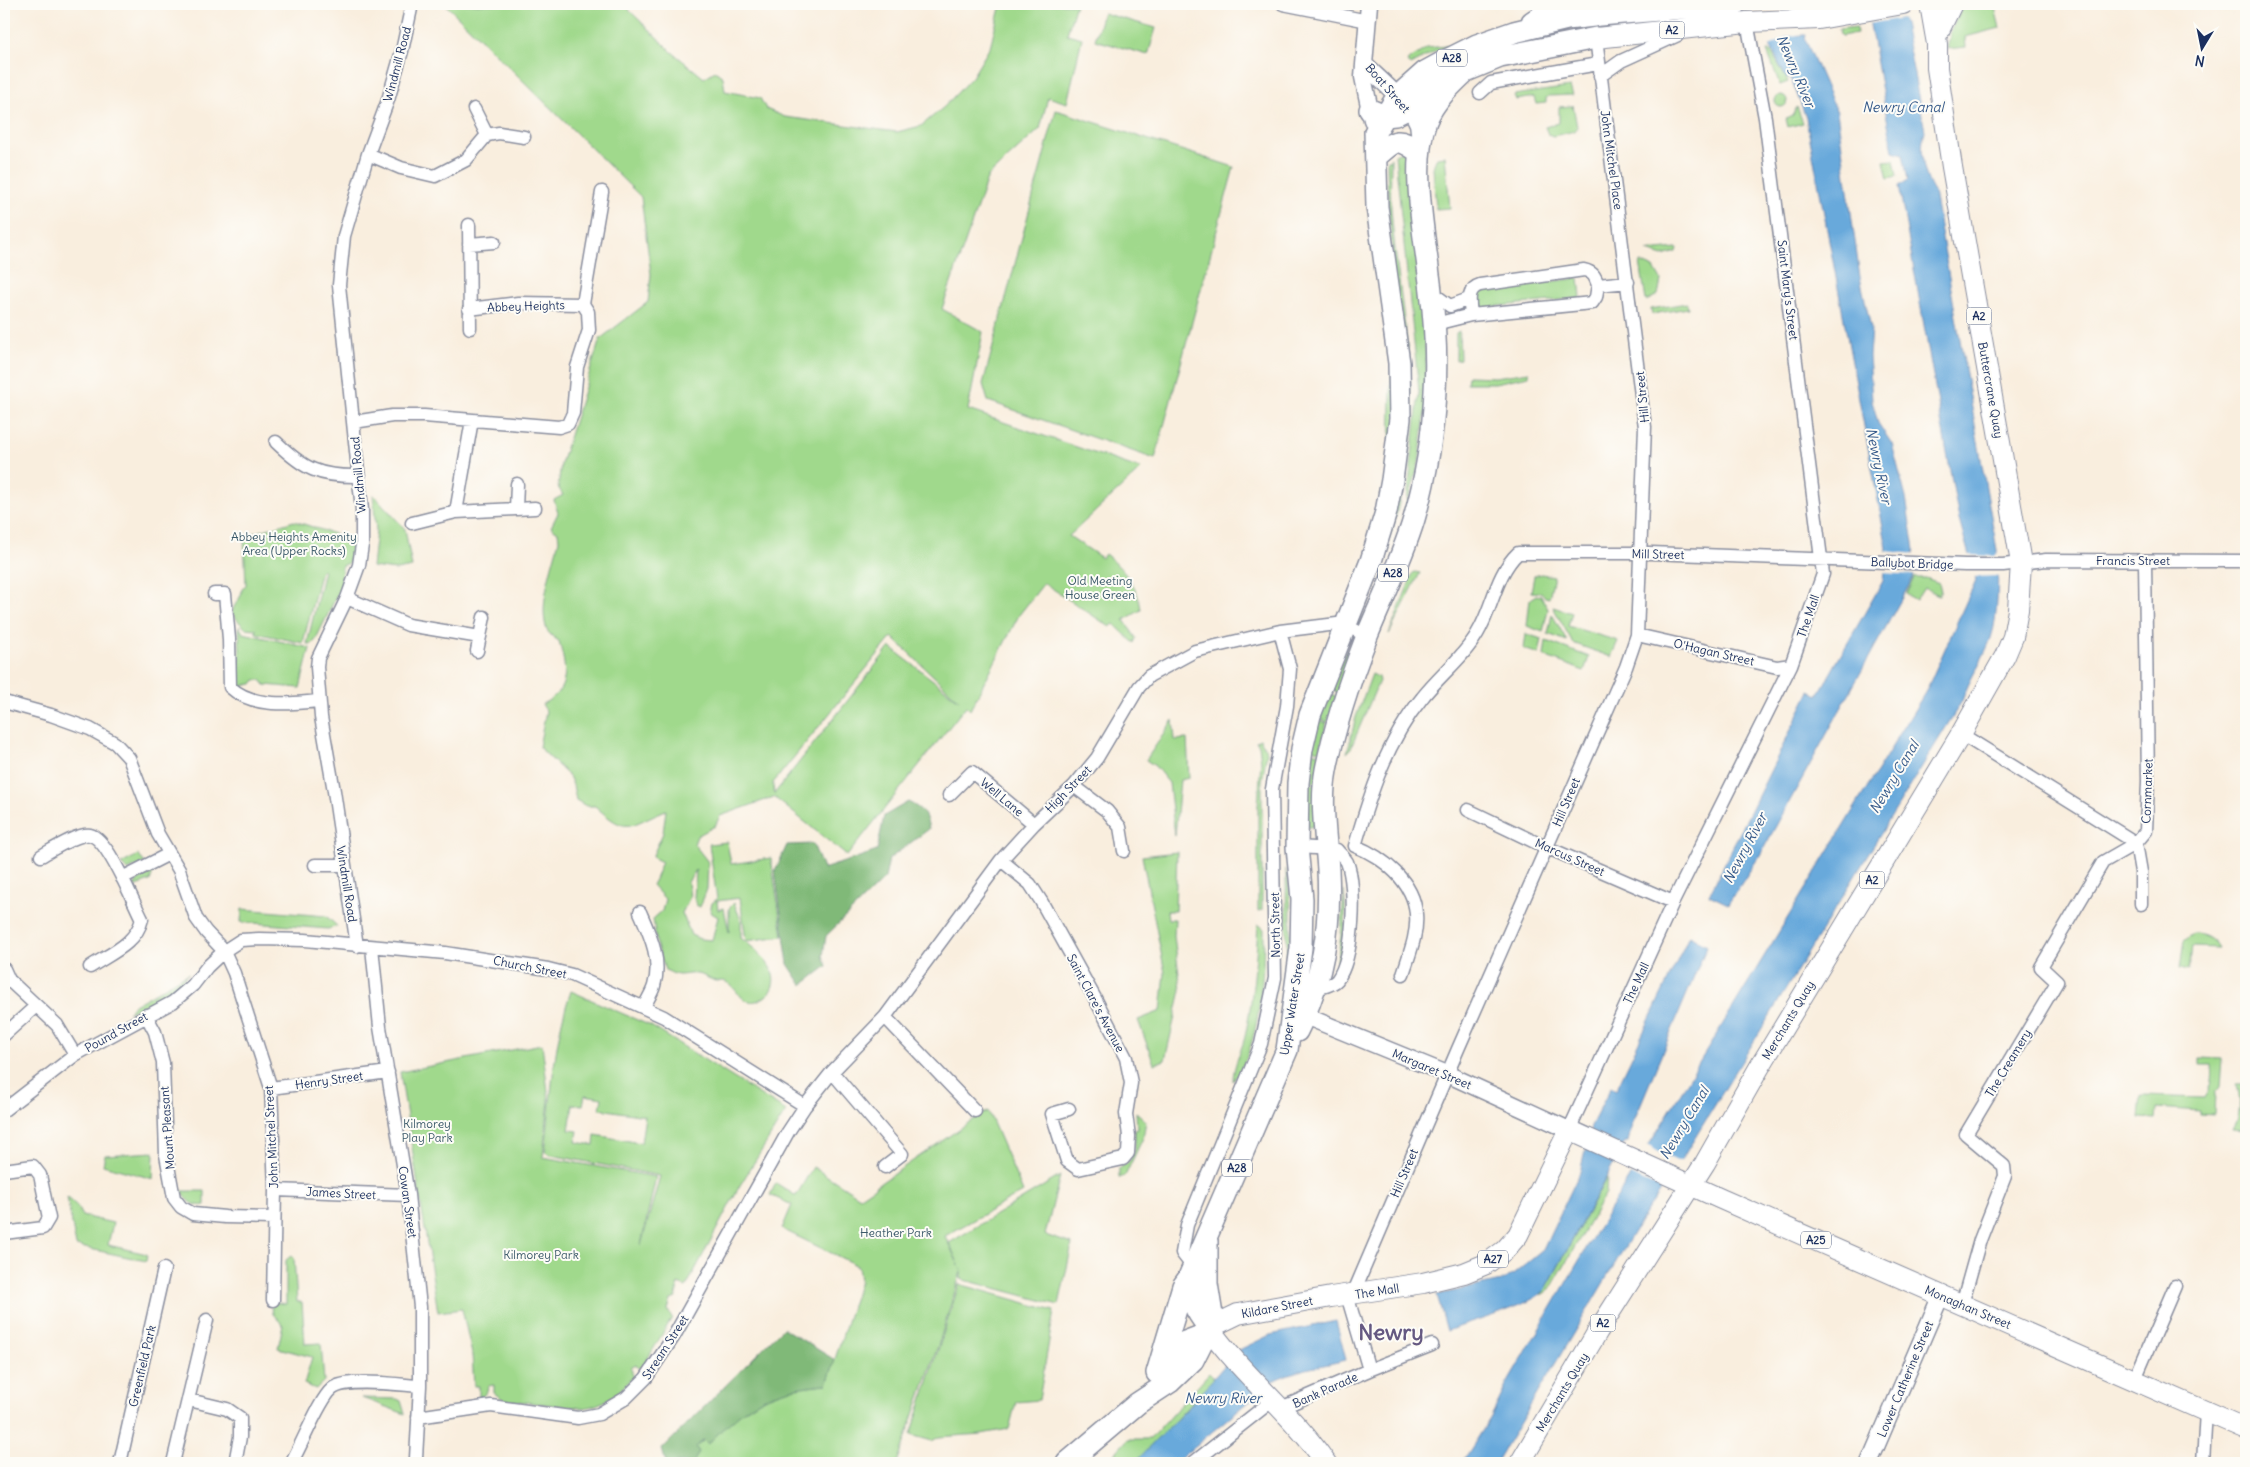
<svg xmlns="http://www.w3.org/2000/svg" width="2250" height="1467" font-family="Delius,sans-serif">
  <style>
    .green { fill: #a0d98c; stroke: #5e8475; fill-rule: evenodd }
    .forest { fill: #80b978; stroke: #4e746b }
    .water { fill: #67a9db; stroke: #416c9c }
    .pier { fill: #f9eede }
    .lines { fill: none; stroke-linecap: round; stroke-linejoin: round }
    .minor-casing { stroke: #8a8e9e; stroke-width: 15 }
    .tertiary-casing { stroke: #8a8e9e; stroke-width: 19 }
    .primary-casing { stroke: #8a8e9e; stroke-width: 22 }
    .trunk-casing { stroke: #8a8e9e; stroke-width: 24 }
    .minor { stroke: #fff; stroke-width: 12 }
    .tertiary { stroke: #fff; stroke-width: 16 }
    .primary { stroke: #fff; stroke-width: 20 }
    .trunk { stroke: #fff; stroke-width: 21 }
    .labels { text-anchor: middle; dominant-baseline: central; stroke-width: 4; stroke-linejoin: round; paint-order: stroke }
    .shield { fill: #fdfcf7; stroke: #5f6c8c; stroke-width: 1 }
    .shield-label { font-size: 11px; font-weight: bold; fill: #1b2f5e }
    .street-label { font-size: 12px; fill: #1b2f5e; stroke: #fdfcf7 }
    .park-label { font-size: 12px; fill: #3c5a6a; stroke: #fdfcf7 }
    .water-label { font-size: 14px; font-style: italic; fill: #365a8a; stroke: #fdfcf7 }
    .town-label { font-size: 22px; font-weight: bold; fill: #655982; stroke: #fdfcf7 }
  </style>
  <rect width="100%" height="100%" fill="#fdfcf7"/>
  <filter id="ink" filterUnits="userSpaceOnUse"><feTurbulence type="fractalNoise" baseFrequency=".02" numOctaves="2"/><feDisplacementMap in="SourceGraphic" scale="10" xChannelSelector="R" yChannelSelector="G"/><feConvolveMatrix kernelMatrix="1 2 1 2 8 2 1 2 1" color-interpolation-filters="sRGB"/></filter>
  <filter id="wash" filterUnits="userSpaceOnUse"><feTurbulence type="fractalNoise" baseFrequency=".0096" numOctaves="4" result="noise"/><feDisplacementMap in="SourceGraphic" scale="20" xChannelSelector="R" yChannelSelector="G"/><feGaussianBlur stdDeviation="1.12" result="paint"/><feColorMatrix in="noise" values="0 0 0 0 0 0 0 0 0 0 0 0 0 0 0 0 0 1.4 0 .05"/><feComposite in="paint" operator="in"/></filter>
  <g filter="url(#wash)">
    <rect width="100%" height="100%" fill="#f9eede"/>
    <path class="green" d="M445 4H630L629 10 672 52 704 78 715 71 723 77 725 91 760 98 766 109 785 117 897 132 921 126 944 107 972 77 990 47 1001 4H1076L1067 34 1082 38 1067 103 1048 97 1040 129 988 176 942 309 983 332 968 410 1141 469 1069 536 1102 558 1105 554C1122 567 1139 588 1141 610L1124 620 1136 638 1134 643 1114 624 1110 627 1044 583 1019 615 970 710 966 706 847 856 774 797 720 816 715 826 697 836 694 844 708 862 707 889 700 907 696 905 694 898 696 870 688 882 690 897 682 913 691 935 700 939 712 940 718 917 710 912 712 903 717 899 709 844 727 842 731 864 771 858 783 936 746 941 740 898 717 901 718 910 724 908 729 932V908L734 903 741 920V938C755 949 789 975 766 996 762 999 755 1003 749 1001 738 998 736 987 726 982 723 980 719 982 715 981 709 979 704 975 697 974 690 973 685 975 679 975 674 975 669 971 665 970L657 946 653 919 662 911 665 899 652 885C657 877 658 870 662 862L652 857 663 833 666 810C628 825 629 837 595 806H586L576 800 573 785 569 776 539 747 546 711 542 704C572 690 566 668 559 641 554 638 547 633 546 627 539 602 553 565 559 540L558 532 551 527 558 513 554 500 563 495 558 487 561 464 600 339 648 302 651 274 641 197ZM892 637 959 700 890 647 774 794 773 783Z
      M787 4H826L797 12Z
      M1964 4H1994L2000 28 1965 37 1966 47 1947 49 1951 30Z
      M1103 13 1156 28 1148 55 1095 40Z
      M1856 27 1857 33 1842 36 1840 34 1839 29Z
      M1446 46 1410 65 1407 61 1427 48Z
      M1767 51H1771L1788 82 1780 85Z
      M1570 87 1573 95 1549 96 1546 98V103L1536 104 1534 97 1516 100 1514 95Z
      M1775 101a6 6 0 1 1 12 0a6 6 0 1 1-12 0Z
      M1573 105 1577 127 1575 131 1553 136 1548 134 1545 127 1559 123V107L1572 106 1573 109Z
      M1797 107 1803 123 1788 127 1786 119 1792 116Z
      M1056 110 1234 167 1155 459 988 401 983 384Z
      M1403 151 1412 157 1428 391 1419 463 1406 510 1419 392 1395 155Z
      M1445 156 1450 208 1436 209 1433 167 1437 157Z
      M1391 158C1391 175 1390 191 1391 208 1397 291 1418 373 1408 457 1404 492 1393 527 1382 560L1389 529 1393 260 1388 204 1387 161Z
      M1894 160 1897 176 1888 178 1884 161Z
      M1677 248 1676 252 1663 256 1647 251Z
      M1640 262 1654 268 1661 280 1658 295 1646 301Z
      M1579 278 1581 298 1480 308C1477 303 1475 296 1477 291Z
      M1687 303 1688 308 1652 314 1651 309Z
      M1459 331 1460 359 1456 360V333Z
      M1529 372V376L1495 383H1467L1468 376 1495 377Z
      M373 494 405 529 412 567 396 570 372 567 376 531Z
      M294 521 344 537 352 542 349 563 342 566 341 587 315 641 311 645 307 644 324 570H321L303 643 256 633V629L245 628 232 614C233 603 242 600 242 589L246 585 244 536Z
      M1415 572 1420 573 1389 634 1413 573Z
      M1541 574 1554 576 1549 598 1545 597 1542 593 1531 592 1534 576Z
      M1914 578H1926L1939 583 1941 591 1939 595 1924 588 1916 600 1906 594Z
      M1536 595 1541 596 1548 609 1543 632 1527 626 1530 599Z
      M1553 607 1572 613 1568 626 1618 641 1611 657 1573 643Z
      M1552 614 1567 641 1548 634Z
      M239 626 243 633 310 648 300 688 265 685 261 680H255L252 684 244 685 243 689 238 686 235 677V667L240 660Z
      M1526 634 1542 639 1539 654 1524 649Z
      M1546 641 1589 657 1584 671 1544 656Z
      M1347 650 1350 653 1338 693 1327 689Z
      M1372 674 1378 677 1379 681 1350 750 1347 753 1356 717Z
      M1326 692 1336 696 1328 722 1317 718Z
      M1173 720 1175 740 1187 739 1189 778 1180 780 1175 836 1169 783 1155 766 1146 760Z
      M1316 720 1327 723 1320 751 1310 749Z
      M1260 739 1267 752 1262 781V910L1258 911V805L1261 761 1259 745 1256 741Z
      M1309 752 1320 754 1316 782 1305 781Z
      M1305 783 1317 785 1315 825 1310 827H1307Z
      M1177 852 1175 911H1167L1168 919H1175L1174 936 1181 990 1165 1060 1154 1064 1138 1020 1161 1011 1165 973 1142 856Z
      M138 855 145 863 128 870 121 864Z
      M1286 869C1294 906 1291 942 1287 979Z
      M153 872 150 881 133 887 136 882Z
      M1344 891C1347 922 1346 943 1335 973L1341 935Z
      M242 909 326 916 337 926 328 929 241 922Z
      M1258 924 1264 929C1264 969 1261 1049 1233 1081 1233 1064 1243 1049 1246 1032 1253 996 1256 961 1258 924Z
      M2193 934C2203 934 2213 938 2218 948L2192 947 2189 970 2180 968 2184 941Z
      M189 973 169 993 128 1013 134 1005Z
      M571 991 651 1026 786 1111 739 1187 686 1287 678 1284 676 1298 671 1300 668 1310 672 1318 642 1368H638L636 1364 631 1367 633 1377C619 1393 603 1406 582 1408L504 1400 494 1393V1385L488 1386 487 1391 483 1396 479 1397V1386H474L472 1354 462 1309 438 1312 400 1072 542 1044 549 1100 543 1157 656 1177 641 1245 660 1176 551 1155 545 1152C551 1099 553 1042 571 991ZM585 1095 602 1098 600 1109 645 1116 641 1143 595 1135 594 1145 576 1142 578 1131 569 1130 573 1104 583 1105Z
      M2200 1058 2222 1059 2220 1086 2215 1092 2214 1115 2200 1114V1111L2157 1108 2156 1119 2139 1118 2141 1096 2205 1098C2211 1088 2214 1077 2212 1065H2200Z
      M2236 1084H2246L2245 1131 2233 1130C2240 1119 2242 1096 2236 1084Z
      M988 1111 1023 1192 945 1236 961 1270 949 1243 1060 1176 1045 1235 1072 1244 1059 1305 961 1279V1272L939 1343 897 1463H685L696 1446 733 1418 768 1395 796 1387 827 1384 860 1281 858 1266 782 1229 792 1205 770 1195 776 1183 796 1196 813 1167 860 1197 974 1119Z
      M1136 1112 1146 1121 1143 1138 1125 1176 1119 1178V1168C1136 1160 1136 1147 1134 1130L1137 1129Z
      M154 1152 153 1179 103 1165 105 1155Z
      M1607 1177 1606 1193 1550 1290 1541 1295 1550 1282Z
      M182 1191H205V1205C195 1208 186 1200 182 1191Z
      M67 1197 76 1205 82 1216 113 1223 108 1245 147 1254 146 1261 76 1246Z
      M291 1256 294 1258 297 1302H302L305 1344 321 1343 324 1381 316 1389 304 1384 312 1357 278 1348 283 1325 273 1314 271 1302 286 1304V1260Z
      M959 1284 1054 1311 1039 1400 1016 1402 1009 1429 981 1434 939 1437 932 1441 911 1435Z
      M1209 1373 1214 1378 1145 1454 1133 1463H1106L1128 1439H1150Z
      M362 1398 397 1399 401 1401 405 1414Z"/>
    <path class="forest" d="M908 802C922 809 926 813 929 829L889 859 885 878 826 936 823 956 827 966 802 985 788 964 775 871 787 845 813 844 823 869 877 851 884 816Z
      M783 1328 835 1360 827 1384C768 1389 749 1402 708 1444L704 1440 696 1447 699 1452 693 1463H666L662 1449Z"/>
    <path class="water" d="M1784 4 1797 35H1806L1805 39 1837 112 1860 277 1871 328 1869 356 1872 400 1878 423 1892 444 1906 498 1914 550 1907 571 1914 576 1760 855 1728 904 1709 895 1810 691 1818 695 1883 581 1887 548 1806 118 1791 78H1786L1770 45Z
      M1903 18 1925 131C1919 150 1923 175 1934 192L1997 550C1998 574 1999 615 1991 638 1983 660 1969 679 1962 701L1682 1159 1641 1220 1496 1463H1462L1491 1417 1507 1384 1594 1235 1926 691 1976 580 1959 520 1899 186 1908 180 1903 154 1893 151 1870 25 1869 19Z
      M1689 936 1707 946 1632 1125 1628 1142H1625L1546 1289C1532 1306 1470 1322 1447 1331L1437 1295 1501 1281 1514 1274 1543 1250 1580 1172 1591 1126 1611 1087 1616 1090Z
      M1336 1321 1346 1360C1322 1366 1292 1370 1271 1382 1261 1388 1255 1399 1244 1405L1175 1463H1134L1186 1410 1237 1351 1270 1335Z"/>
    <path class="pier" d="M1749 4H1787L1799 33H1808L1786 37 1768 47Z
      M1904 4 1908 30 1902 18 1867 24V19Z
      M1884 551 1916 554 1910 571 1916 575 1882 573Z
      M1999 551 2001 580 1997 576 1972 577 1966 555 1995 556Z
      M1647 1145 1653 1147 1654 1150 1677 1161H1682L1662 1193 1660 1188 1630 1175Z"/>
  </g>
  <g filter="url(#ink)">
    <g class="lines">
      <defs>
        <path id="minor" d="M1283 4 1368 21
          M1600 76 1621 61 1678 35
          M1480 93 1491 83 1598 64
          M474 109 487 135 499 133 524 137
          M368 154 401 168 435 176 466 160 487 135
          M469 225 470 328
          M469 244 494 242
          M1431 292 1450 306 1469 299
          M469 309 518 303 583 304
          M1471 315C1470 303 1466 289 1480 285L1584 270C1593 272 1595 276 1598 285
          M1435 330 1443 322 1471 315 1592 303 1596 297 1598 285 1628 282
          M354 422 392 416H424L559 427 568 424 573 413 577 367 589 330 588 312 583 304 602 192
          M276 442C304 469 319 477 359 476
          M516 509 517 484
          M456 512 472 420
          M412 523 456 512 535 508
          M214 594H225L229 639 230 687C252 708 291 704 318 701
          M347 598 408 625 480 637
          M1637 635 1777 667 1791 665
          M477 651 484 617
          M4 702 51 715 90 729 115 743 129 758 158 834 179 870 196 918 206 932 224 951 234 973 271 1088 275 1190 273 1300
          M1961 734 2136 843 2146 831 2148 781 2145 561
          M1074 786 1107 811 1120 827 1124 851
          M949 795 972 772 1034 824
          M1468 810 1539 844 1673 902
          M1355 846C1370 794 1387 741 1422 698 1439 676 1463 658 1477 634 1493 608 1495 575 1518 553H1651L1965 565H2003L2046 560 2246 561
          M1355 846C1383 857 1414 882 1416 914 1418 934 1409 955 1403 974
          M1297 847 1332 849
          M41 856C52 850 78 833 90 835 108 838 133 902 142 919 136 944 111 953 90 967
          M1001 860 1030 884 1041 901 1097 1002 1126 1058 1131 1083 1126 1114 1129 1136 1128 1153 1123 1159 1078 1169 1067 1161 1052 1114 1069 1109
          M315 865H344
          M122 878 169 854
          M640 912C650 935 662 960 654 986 652 993 647 1000 644 1007
          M357 946 334 791 321 717 317 667 318 658 347 598 359 565 362 545V510L339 285 344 236 368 154 388 100 402 51 412 4
          M372 947 380 1027 408 1195 420 1307V1386L416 1458
          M4 969 9 980 57 1025 75 1055
          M1316 989C1322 987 1333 985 1337 980 1354 958 1357 887 1347 862 1345 858 1340 854 1337 850
          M146 1015 155 1032 163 1063 166 1155 174 1198 181 1207 193 1214 225 1217 273 1218
          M885 1017 975 1111
          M4 1035 36 1006
          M832 1072 902 1154 885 1167
          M271 1088 388 1072
          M4 1110 75 1055 173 1002 193 985 207 967 224 951 241 940 259 939 305 940 445 953 548 969 572 975 664 1017 805 1106
          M1569 1130 1673 902 1791 665 1823 574 1765 118 1747 22
          M4 1170 33 1166 40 1175 49 1218 43 1228 4 1233
          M275 1190 408 1195
          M1198 1267 1192 1266 1182 1253 1187 1225 1261 1044 1275 978 1272 789 1287 706 1290 669 1280 631
          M1353 1294 1458 1049 1626 667 1637 635 1645 427 1596 38
          M1962 1304 1980 1240 2005 1176 2004 1166 1966 1134 2057 982 2041 967 2103 862 2136 843 2141 872V904
          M1369 1370 1432 1345
          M2135 1379 2175 1286
          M189 1400 227 1409 240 1418V1437L235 1463
          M1281 1408 1369 1370 1347 1295
          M418 1417 491 1406 578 1418 599 1414 626 1398 646 1378 674 1336 788 1132 805 1106 832 1072 885 1017 1001 860 1034 824 1074 786 1097 758 1139 687 1149 676 1195 651 1280 631 1337 624 1345 625 1367 636
          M120 1463 164 1269
          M173 1463 207 1320
          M291 1463C302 1445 319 1400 332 1389 346 1377 401 1385 420 1386
          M1193 1463 1273 1400
          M2203 1463 2206 1411"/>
        <path id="tertiary" d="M1369 4 1363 77 1372 120
          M1365 65C1379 79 1412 106 1418 124 1419 129 1419 135 1420 140
          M1293 1011 1447 1074 1569 1130
          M1869 1463 1941 1295"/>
        <path id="primary" d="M1594 16 1736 4
          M1936 37 1952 4
          M1596 38 1747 22 1819 19 1903 4
          M1326 1463C1293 1414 1244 1377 1209 1328L1238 1314 1331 1297 1423 1283 1464 1273 1486 1264 1505 1250 1518 1235 1569 1130 1721 1199 2246 1429
          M1520 1463 1598 1331 1705 1163 1759 1068 1961 734 2005 656 2013 637 2018 610 2021 563 1952 167 1937 68V44L1930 4"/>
        <path id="trunk" d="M1629 4 1640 11
          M1532 22 1559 4
          M1370 110 1385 116 1395 115 1417 104 1437 81 1452 74 1466 71 1500 57 1596 38
          M1376 157C1395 140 1397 136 1419 152
          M1297 1031C1323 980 1331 928 1328 870 1326 837 1320 803 1326 770 1335 724 1350 680 1367 636 1383 597 1402 559 1414 519 1426 478 1433 434 1435 391 1437 357 1435 324 1431 291 1426 243 1409 166 1426 121 1434 101 1451 85 1466 71
          M1209 1328C1194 1309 1191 1301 1189 1277L1287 1050 1301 948 1302 899 1297 847 1298 783 1302 749 1310 715 1371 561 1386 512 1392 480 1400 419 1399 363 1377 207 1375 132 1397 97 1425 72 1447 60 1477 45 1514 32 1567 19 1594 16
          M1161 1369 1185 1342 1206 1334
          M1157 1373 1183 1286 1188 1279
          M1067 1463 1138 1403 1170 1382 1193 1360 1209 1328 1212 1315 1207 1284V1241"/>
      </defs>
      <use href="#minor" class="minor-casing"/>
      <use href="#tertiary" class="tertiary-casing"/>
      <use href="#primary" class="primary-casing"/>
      <use href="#trunk" class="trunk-casing"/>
      <use href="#minor" class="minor"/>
      <use href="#tertiary" class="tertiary"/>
      <use href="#primary" class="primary"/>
      <use href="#trunk" class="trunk"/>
    </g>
  </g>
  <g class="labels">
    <g class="shield">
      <rect x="1659.5" y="21.5" width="25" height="17" rx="4"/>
      <rect x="1437" y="49.5" width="30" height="17" rx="4"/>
      <rect x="1966.5" y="307.5" width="25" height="17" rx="4"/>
      <rect x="1378" y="564.5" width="30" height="17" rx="4"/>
      <rect x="1859.5" y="871.5" width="25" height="17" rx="4"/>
      <rect x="1222" y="1159.5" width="30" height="17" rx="4"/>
      <rect x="1801" y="1231.5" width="30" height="17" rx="4"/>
      <rect x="1478" y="1250.5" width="30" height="17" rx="4"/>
      <rect x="1590.5" y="1314.5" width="25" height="17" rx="4"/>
    </g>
    <g class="shield-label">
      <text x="1672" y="30">A2</text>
      <text x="1452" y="58">A28</text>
      <text x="1979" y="316">A2</text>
      <text x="1393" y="573">A28</text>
      <text x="1872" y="880">A2</text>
      <text x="1237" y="1168">A28</text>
      <text x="1816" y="1240">A25</text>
      <text x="1493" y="1259">A27</text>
      <text x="1603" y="1323">A2</text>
    </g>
    <g class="street-label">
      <text transform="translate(397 64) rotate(-75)">Windmill Road</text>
      <text transform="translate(1388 88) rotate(49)">Boat Street</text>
      <text transform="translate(1612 160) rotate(82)">John Mitchel Place</text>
      <text transform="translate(1788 290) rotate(83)">Saint Mary's Street</text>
      <text transform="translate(526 306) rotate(-2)">Abbey Heights</text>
      <text transform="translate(1991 390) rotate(80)">Buttercrane Quay</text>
      <text transform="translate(1642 397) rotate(-96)">Hill Street</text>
      <text transform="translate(358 475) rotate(-95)">Windmill Road</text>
      <text transform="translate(1658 554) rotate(1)">Mill Street</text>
      <text x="2133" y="560">Francis Street</text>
      <text transform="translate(1912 563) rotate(2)">Ballybot Bridge</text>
      <text transform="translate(1808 616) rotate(-71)">The Mall</text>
      <text transform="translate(1714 652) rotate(13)">O'Hagan Street</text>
      <text transform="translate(1068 789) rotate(-46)">High Street</text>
      <text transform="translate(2147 791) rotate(-88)">Cornmarket</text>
      <text transform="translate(1002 797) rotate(40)">Well Lane</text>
      <text transform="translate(1566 802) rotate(-67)">Hill Street</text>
      <text transform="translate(1570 857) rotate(24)">Marcus Street</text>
      <text transform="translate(347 884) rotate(81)">Windmill Road</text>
      <text transform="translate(1275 925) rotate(-91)">North Street</text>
      <text transform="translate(530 967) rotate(11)">Church Street</text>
      <text transform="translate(1636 983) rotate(-65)">The Mall</text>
      <text transform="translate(1096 1003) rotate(62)">Saint Clare's Avenue</text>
      <text transform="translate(1292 1004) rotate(-81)">Upper Water Street</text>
      <text transform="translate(1788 1020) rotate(-59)">Merchants Quay</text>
      <text transform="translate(116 1032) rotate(-29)">Pound Street</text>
      <text transform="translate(2008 1063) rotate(-59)">The Creamery</text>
      <text transform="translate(1432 1069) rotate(23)">Margaret Street</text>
      <text transform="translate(329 1080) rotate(-8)">Henry Street</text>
      <text transform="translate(167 1128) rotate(-94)">Mount Pleasant</text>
      <text transform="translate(271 1137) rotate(-93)">John Mitchel Street</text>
      <text transform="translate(1404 1173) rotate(-67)">Hill Street</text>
      <text transform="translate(341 1193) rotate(3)">James Street</text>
      <text transform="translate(408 1202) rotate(82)">Cowan Street</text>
      <text transform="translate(1377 1291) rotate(-9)">The Mall</text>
      <text transform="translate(1277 1307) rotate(-11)">Kildare Street</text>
      <text transform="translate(1968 1307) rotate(23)">Monaghan Street</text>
      <text transform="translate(665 1347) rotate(-57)">Stream Street</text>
      <text transform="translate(142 1366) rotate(-77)">Greenfield Park</text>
      <text transform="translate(1905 1379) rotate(-67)">Lower Catherine Street</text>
      <text transform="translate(1325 1390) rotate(-24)">Bank Parade</text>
      <text transform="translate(1562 1392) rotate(-59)">Merchants Quay</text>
    </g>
    <g class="park-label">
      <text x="294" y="536">Abbey Heights Amenity<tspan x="294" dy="14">Area (Upper Rocks)</tspan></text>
      <text x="1100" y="580">Old Meeting<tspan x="1100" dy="14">House Green</tspan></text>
      <text x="427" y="1123">Kilmorey<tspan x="427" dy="14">Play Park</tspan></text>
      <text x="896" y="1232">Heather Park</text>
      <text x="541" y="1254">Kilmorey Park</text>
    </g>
    <g class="water-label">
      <text transform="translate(1796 71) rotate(67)">Newry River</text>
      <text x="1903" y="107">Newry Canal</text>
      <text transform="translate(1879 466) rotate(78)">Newry River</text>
      <text transform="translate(1894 777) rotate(-59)">Newry Canal</text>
      <text transform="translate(1745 848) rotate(-62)">Newry River</text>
      <text transform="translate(1684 1123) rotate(-59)">Newry Canal</text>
      <text x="1223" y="1398">Newry River</text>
    </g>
    <g class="town-label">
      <text x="1391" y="1332">Newry</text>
    </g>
  </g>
  <rect width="2250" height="1467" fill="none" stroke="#fdfcf7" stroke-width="20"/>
  <g transform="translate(2202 48) rotate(190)" stroke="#fdfcf7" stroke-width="4" paint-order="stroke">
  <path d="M0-4L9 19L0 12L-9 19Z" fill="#1b2f5e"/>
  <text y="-8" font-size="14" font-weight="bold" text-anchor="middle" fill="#1b2f5e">N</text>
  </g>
</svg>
